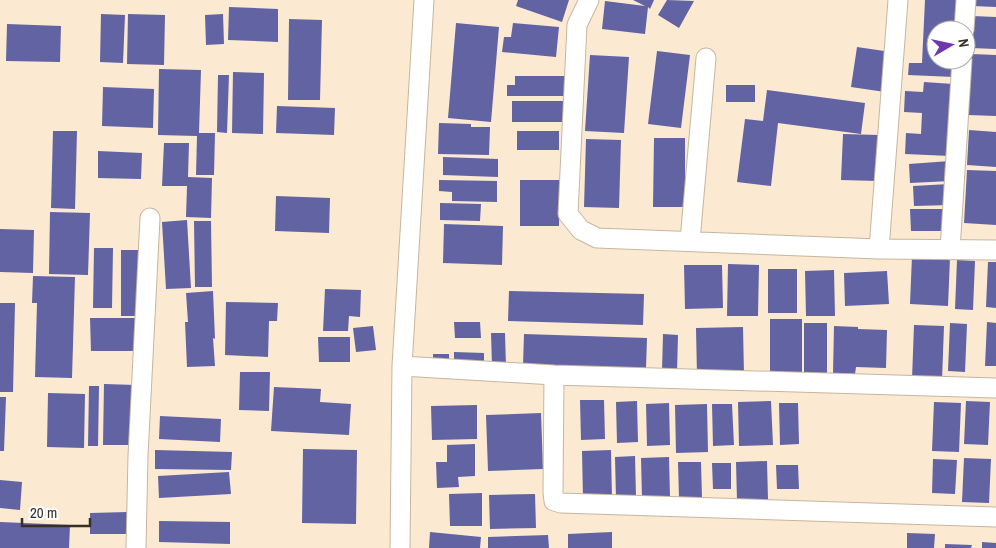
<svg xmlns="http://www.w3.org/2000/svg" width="996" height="548" font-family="'Archivo Narrow',sans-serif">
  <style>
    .building { fill: #6163a3 }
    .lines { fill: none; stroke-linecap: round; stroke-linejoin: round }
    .minor-casing { stroke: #c7b69f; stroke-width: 21 }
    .minor { stroke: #fff; stroke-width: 19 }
  </style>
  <rect width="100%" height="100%" fill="#fbe9d2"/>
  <path class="building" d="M518 0H569L562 22 516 6Z
    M633 0H654L650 9 648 7 645 34 602 29 605 1 645 6Z
    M667 0 694 1 679 28 658 15Z
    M925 0H957L956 30H936V60H954V77L908 75 909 63H922Z
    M972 0H996V7L972 6Z
    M229 7 278 9V42L228 40Z
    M101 14 125 15 123 63 100 62Z
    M128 14 165 15 164 65 127 64Z
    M223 14 224 44 206 45 205 15Z
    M972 16 996 17V49L971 48Z
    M289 19 322 20 320 100H288Z
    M456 23 499 27 491 122 448 118Z
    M513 23 559 27 556 57 502 52 504 37H511Z
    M7 24 61 26 60 62 6 61Z
    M857 47 891 52 885 92 851 87Z
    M657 51 690 55 681 128 648 124Z
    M971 54 996 55V116L968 115Z
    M590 55 629 57 624 133 585 131Z
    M159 69 201 70 199 133H215L214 175H196L197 136 158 135Z
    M233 72 264 73 263 134 232 133Z
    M218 75H229L227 133 217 132Z
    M515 76H564V96H507V85H515Z
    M924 82 953 84 950 156 905 154 906 133 921 134 922 113 904 112 905 91 923 92Z
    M726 85H755V102H726Z
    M103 87 154 89 153 128 102 126Z
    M767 90 865 103 861 134 778 123 771 186 737 182 745 119 763 121Z
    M512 101H569V122H512Z
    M277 106 335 108 334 135 276 133Z
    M439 123 471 124V127H490L489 155 438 154Z
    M969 130 996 132V167L967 165Z
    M53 131H77L75 209 51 208Z
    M517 131H559V150H517Z
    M843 134 878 135 877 181 841 180Z
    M654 138H685V207H653Z
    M586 139 621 140 619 208 584 207Z
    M164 143H189L188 177 212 178 211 218 186 217 187 186H162Z
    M98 151 142 153 141 179 98 178Z
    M443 157 498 159V177L443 175Z
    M950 161 951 181 910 183 909 164Z
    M967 170 996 171V225L964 223Z
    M439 180 497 181V202L452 201V192L439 191Z
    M520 180H559V226H520Z
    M949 184 950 205 914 206 913 186Z
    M276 196 330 198 329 233 275 231Z
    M440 203 481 204 480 221 440 220Z
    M910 209H948V231H911Z
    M50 212 90 213 88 275 49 274Z
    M187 220 191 288 166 289 162 222Z
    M194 221H211L212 287H195Z
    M444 224 503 226 502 265 443 263Z
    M0 229 34 230 33 273 0 272Z
    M94 248H113L112 308H93Z
    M121 250H143V316H121Z
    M912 256 950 258 948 306 910 304Z
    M957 260 975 261 973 310 955 309Z
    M988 262H996V308L986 307Z
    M728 264 759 265 758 316H727Z
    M684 265H722L723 308 685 309Z
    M768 269H797V313H768Z
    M834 270 835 316H806L805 271Z
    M887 271 889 304 845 306 844 273Z
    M33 276 75 277 72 378 35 377 37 303H32Z
    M325 289 361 290 360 317 349 316 348 331H323Z
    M213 291 215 339 213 338 215 366 187 367 185 322H188L186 293Z
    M509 291 644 294 643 325 508 321Z
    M226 302 278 303 277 321H269L268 357 225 355Z
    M0 303H15L13 392H0Z
    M90 318H138V351H91Z
    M770 319H802V374L770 375Z
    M454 322H480L481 338H455Z
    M987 322 996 323V366H985Z
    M804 323H827V373H804Z
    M950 323 967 324 965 372 948 371Z
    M914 325 944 326 942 380 912 379Z
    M373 326 376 350 356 352 353 328Z
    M834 326 858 327V329L887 330 886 368 856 367 855 374 833 373Z
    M743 327 744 375 697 376 696 328Z
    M491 333H505L506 367H492Z
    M524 334 647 338 646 368 523 365Z
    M663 334 678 335 677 372 662 371Z
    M318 337H350V362H319Z
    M454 352 484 353V365H454Z
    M433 354H449V365H433Z
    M240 372H270L269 411 239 410Z
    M104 384 136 385 135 445H103Z
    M89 386H99L98 446H88Z
    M274 387 321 389 320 402 351 404 349 435 271 431Z
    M48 393 85 394 84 448 47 447Z
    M0 397H6L4 451H0Z
    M580 400H604L605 439 581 440Z
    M637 401 638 442 617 443 616 402Z
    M771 401 773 445 739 446 738 402Z
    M966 401 990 402 988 445 964 444Z
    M934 402 961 403 959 452 932 451Z
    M669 403 670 445 647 446 646 404Z
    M779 403H798L799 444 780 445Z
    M707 404 708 452 676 453 675 405Z
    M712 404H732L734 445 713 446Z
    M477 405V439L432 440 431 406Z
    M541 413 543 469 488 471 486 415Z
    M160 416 221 419 220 442 159 439Z
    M475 444V476L458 477 459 487 437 488 436 462H447V445Z
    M303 449 357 450 356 524 302 523Z
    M155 450 232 452 231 470 155 469Z
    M611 450 612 499 583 500 582 451Z
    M635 456 636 497 616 498 615 457Z
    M669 457 670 497 642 498 641 458Z
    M964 458 991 459 989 503 962 502Z
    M933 459 957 460 955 494 932 493Z
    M767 461 768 500 737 501 736 462Z
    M678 462H701L702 498H679Z
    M712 463H731V489H713Z
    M776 465H798L799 489H777Z
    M229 472 231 494 159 498 158 476Z
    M0 480 22 482 20 510 0 508Z
    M482 493V526H450L449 494Z
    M535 494 536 528 490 529 489 495Z
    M128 512V534H90V513Z
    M159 521 230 522V544L159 542Z
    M0 522 70 525 69 548H0Z
    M430 532 481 537 480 548H429Z
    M612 532V548H568V534Z
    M907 533 935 534 934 548H907Z
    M548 535 549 548H488V537Z
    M982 542 996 543V548H982Z
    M945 544 972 545 971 548H945Z"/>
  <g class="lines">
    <defs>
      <path id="minor" d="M589 0 577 25 568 214 581 230 597 238 879 249 996 250
        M964 30 966 0
        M690 241 706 58
        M879 249 898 0
        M950 250 962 60
        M402 366 554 375 996 388
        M554 375 553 492 554 501 561 503 996 517
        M136 548 138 456 150 218
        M400 548 402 366 424 0"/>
    </defs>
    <use href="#minor" class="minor-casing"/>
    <use href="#minor" class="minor"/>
  </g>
  <g transform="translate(951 45) rotate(81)"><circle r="24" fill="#ffffff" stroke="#afaca9"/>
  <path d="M0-4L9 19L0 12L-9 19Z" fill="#6e37ae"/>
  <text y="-8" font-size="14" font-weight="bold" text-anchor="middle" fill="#373027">N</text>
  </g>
  <path d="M22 518v8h68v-8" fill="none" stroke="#373027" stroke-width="2.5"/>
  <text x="30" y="518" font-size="15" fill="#373027" stroke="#ffffff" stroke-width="4" paint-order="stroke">20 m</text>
</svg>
